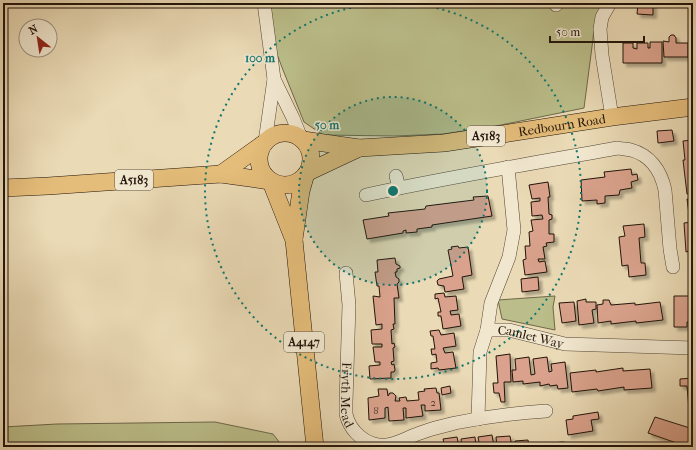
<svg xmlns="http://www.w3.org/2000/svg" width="696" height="450" font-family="'IM FELL French Canon',serif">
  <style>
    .green { fill: #bbbe8a; stroke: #6e684a }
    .building { fill: #daa28c; stroke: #21130a; filter: url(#shadow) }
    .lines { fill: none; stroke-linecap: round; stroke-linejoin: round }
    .minor-casing { stroke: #534535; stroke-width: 14 }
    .major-casing { stroke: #21130a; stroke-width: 18 }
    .minor { stroke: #f1e7cf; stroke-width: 13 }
    .major { stroke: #e5bd7a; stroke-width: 17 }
    .ring { fill: none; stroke: #0f766e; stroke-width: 2; stroke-dasharray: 2 4 }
    .labels { text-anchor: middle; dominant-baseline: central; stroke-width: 3; stroke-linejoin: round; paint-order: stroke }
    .number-label { font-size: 11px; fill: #4f372a }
    .shield { fill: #f1e7cf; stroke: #5f5345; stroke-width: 1 }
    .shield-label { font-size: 12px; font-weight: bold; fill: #21130a }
    .street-label { font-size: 13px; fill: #21130a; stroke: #f1e7cf }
    .centre { fill: #0f766e; stroke: #f1e7cf; stroke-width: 2 }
    .ring-label { font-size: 12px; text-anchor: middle; font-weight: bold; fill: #0f766e; stroke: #f1e7cf; stroke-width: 3; stroke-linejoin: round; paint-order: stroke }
  </style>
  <defs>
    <filter id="shadow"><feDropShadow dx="3.5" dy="3.5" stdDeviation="1" flood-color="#0004"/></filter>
  </defs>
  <rect width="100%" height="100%" fill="#eadab5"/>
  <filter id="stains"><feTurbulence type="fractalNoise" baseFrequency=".005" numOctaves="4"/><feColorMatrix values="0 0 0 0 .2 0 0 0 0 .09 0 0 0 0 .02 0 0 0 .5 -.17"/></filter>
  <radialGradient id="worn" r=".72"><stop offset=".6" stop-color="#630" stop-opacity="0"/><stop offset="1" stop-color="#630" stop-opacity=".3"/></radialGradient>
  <path class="green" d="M267 3H606L594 28 593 39 584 108 496 126 443 134 395 136 323 135 304 122 283 70 266 25Z
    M555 296 553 307 555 330 502 319 498 300Z
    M215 422 273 434 283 447H3V427L57 424Z"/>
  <path class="building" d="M638 3H653V15L637 14Z
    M693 32V56H692L691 33Z
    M671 35H674L676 38V43H688V57H664L663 41 669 42V37Z
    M650 42H662V63H623V43H633V48L637 49V43H648V48H650Z
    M672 130 674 141 658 143 657 131Z
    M693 140V194H687L683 160H685L683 141Z
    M631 169 632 175 637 174 638 180 631 182 632 188 620 190 619 195 605 196V203L597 204V200L582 201 581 180 605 177 604 172Z
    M548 182 550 197H548L549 214 552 215V219L549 220V234H554V242L546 243 547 246 543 247 545 259H538L539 262 545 261 547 272 525 275 523 260 526 259 525 246H530L529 232 533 231 531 220 543 219 542 215 532 216 531 202 540 201V198L532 199 529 185Z
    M488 196 492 216 432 225V227L417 229V232L406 233V230L403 231V233L367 239 363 220 389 216 388 213 425 209 426 206 474 200 473 197Z
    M687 199H693V214V213L689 214Z
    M693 222V272H689V251L686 252 684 223Z
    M644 224 645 237 639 238 641 263H645L646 275 629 277 628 265 622 266 619 237 625 236 623 226Z
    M458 246 459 248 468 247 472 275 462 277 464 289 445 292 444 286 438 285 437 281 439 279 453 276 448 250 452 249 451 247Z
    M395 258 396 264 400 266V268L397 269V272H395L396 277 399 279V282L397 284 399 298H394L395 324H393L394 329 391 330 392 344 394 343 395 347 393 348 394 361 391 362 392 365 394 364 395 370 394 372H391V378L370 379 369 366 380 365V362H375L373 347H382V344H372L371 330 382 329V324L376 325 373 296 380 297 379 286H377L375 272H378L377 260Z
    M538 277 539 290 522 292 521 279Z
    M444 293 445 297 456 296 458 310 450 311 451 315 459 314 461 326 443 329 441 316H438V312H441L438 298 435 299V294Z
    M674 296H689V299H693V322H687V327H674Z
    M586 299V302H596V309L592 310 594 323 579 325 577 301Z
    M603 300H609L611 305 635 303V305L660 302 663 320 636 323V321L611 324V321L598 323 597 305 603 304Z
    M574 302 576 321 562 323 559 303Z
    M439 330 441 335 454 333 456 346 443 348 445 353 453 352 456 368 439 370 438 368 431 369V363L437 362 436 354 432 355 431 349H435L433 336H431L430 331Z
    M510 354 511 382H504L505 402H501L499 393H494L493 383H498L496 356Z
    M529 357 531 375 535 374 533 359 547 357 549 372 552 371 551 364 565 362 568 388 558 389 557 385 550 386 549 384 540 386V382L523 384V381L513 382 512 370H516L515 359Z
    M623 368V371L650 369 652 388 624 390V387L598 391 597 389 572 392 570 373 596 370V372Z
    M693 378V409H689L687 386H680V379Z
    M450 386 451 393 442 395 441 388Z
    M436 388 437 393H439L441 410 425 411V405H421L423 416 406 418V408H403L404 420 389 421 388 407 385 408V418L369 420 368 398 379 396 378 389H387L388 396 390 393H393L396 396 395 401H400L399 398 406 397 407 401 419 400 418 392 425 391 424 389Z
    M598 412 599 419 591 420 593 431 568 435 566 420 573 419V416Z
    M655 417 693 429V447H688L648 433Z
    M492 435 494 447H480L478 437Z
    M510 436 512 447H497L496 437Z
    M457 437 459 447H445L443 439Z
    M475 437 476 447H462L461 439Z
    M528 440 529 447H515V441Z
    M564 442V447H551L550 443Z
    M546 443 547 447H533V445Z"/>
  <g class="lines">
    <defs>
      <g id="minor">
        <path d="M264 3 274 79 265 142"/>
        <path d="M610 3 602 17 600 29 602 55 612 117"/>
        <path d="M556 5 557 3"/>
        <path d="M274 79 293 118 301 138"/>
        <path id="s1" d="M508 167 514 230 509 257 491 303 487 330H509L565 344 693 348"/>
        <path d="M396 176 399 188"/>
        <path d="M366 195C449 177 534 163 618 148 622 149 627 149 631 150 650 155 661 171 665 190L670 249 673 267"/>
        <path id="s2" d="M346 273 349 305 346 402C346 406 346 410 346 414 349 428 360 440 374 444 392 449 406 437 423 432 433 428 444 426 455 423 485 417 516 413 546 411"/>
        <path d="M478 419 480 352 487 330"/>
      </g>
      <g id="major">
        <circle cx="285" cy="159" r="26"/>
        <path id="s3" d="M303 140 359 148 444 143 612 117 693 107"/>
        <path d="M308 172 359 148"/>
        <path d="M221 174 263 144"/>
        <path d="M271 182 294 240 315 447"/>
        <path d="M3 188 48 186 221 174 270 181"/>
        <path d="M294 239 301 191 305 177"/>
      </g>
    </defs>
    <use href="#minor" class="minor-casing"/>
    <use href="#major" class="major-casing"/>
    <use href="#minor" class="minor"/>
    <use href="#major" class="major"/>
  </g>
  <circle cx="393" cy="191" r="94" fill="#0f766e" fill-opacity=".12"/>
  <g class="ring">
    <circle cx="393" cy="191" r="94"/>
    <path d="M395 3A188 188 0 1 1 391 3"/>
  </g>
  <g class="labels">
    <g class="number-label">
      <text x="433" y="402">2</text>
      <text x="376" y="410">8</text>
    </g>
    <g class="shield">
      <rect x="467" y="126" width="38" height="20" rx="3"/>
      <rect x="115" y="170" width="38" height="20" rx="3"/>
      <rect x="284" y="332" width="40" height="20" rx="3"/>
    </g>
    <g class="shield-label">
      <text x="486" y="136">A5183</text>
      <text x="134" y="180">A5183</text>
      <text x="304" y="342">A4147</text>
    </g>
    <g class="street-label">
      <text stroke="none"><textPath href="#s3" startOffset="261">Redbourn Road</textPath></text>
      <text stroke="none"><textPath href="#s1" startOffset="212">Camlet Way</textPath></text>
      <text stroke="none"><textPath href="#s2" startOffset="122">Fryth Mead</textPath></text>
    </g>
  </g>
  <circle cx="393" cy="191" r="6" class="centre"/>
  <g class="ring-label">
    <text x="260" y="62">100 m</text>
    <text x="327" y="129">50 m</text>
  </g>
  <rect width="696" height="450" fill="none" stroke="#eadab5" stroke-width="16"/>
  <rect x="4" y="4" width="688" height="442" fill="none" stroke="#21130a" stroke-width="2"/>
  <rect x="8" y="8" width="680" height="434" fill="none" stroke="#21130a"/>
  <g transform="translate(38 38) rotate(330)"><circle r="19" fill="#f1e7cf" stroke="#9e9280"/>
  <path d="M0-3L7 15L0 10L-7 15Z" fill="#8f2418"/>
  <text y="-6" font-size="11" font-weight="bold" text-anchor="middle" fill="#21130a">N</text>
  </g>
  <path d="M550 36v6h94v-6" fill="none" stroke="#21130a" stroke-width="2"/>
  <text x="556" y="36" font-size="12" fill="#21130a" stroke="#f1e7cf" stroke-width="3" paint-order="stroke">50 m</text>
  <rect width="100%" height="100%" filter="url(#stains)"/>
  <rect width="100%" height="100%" fill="url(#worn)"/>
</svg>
